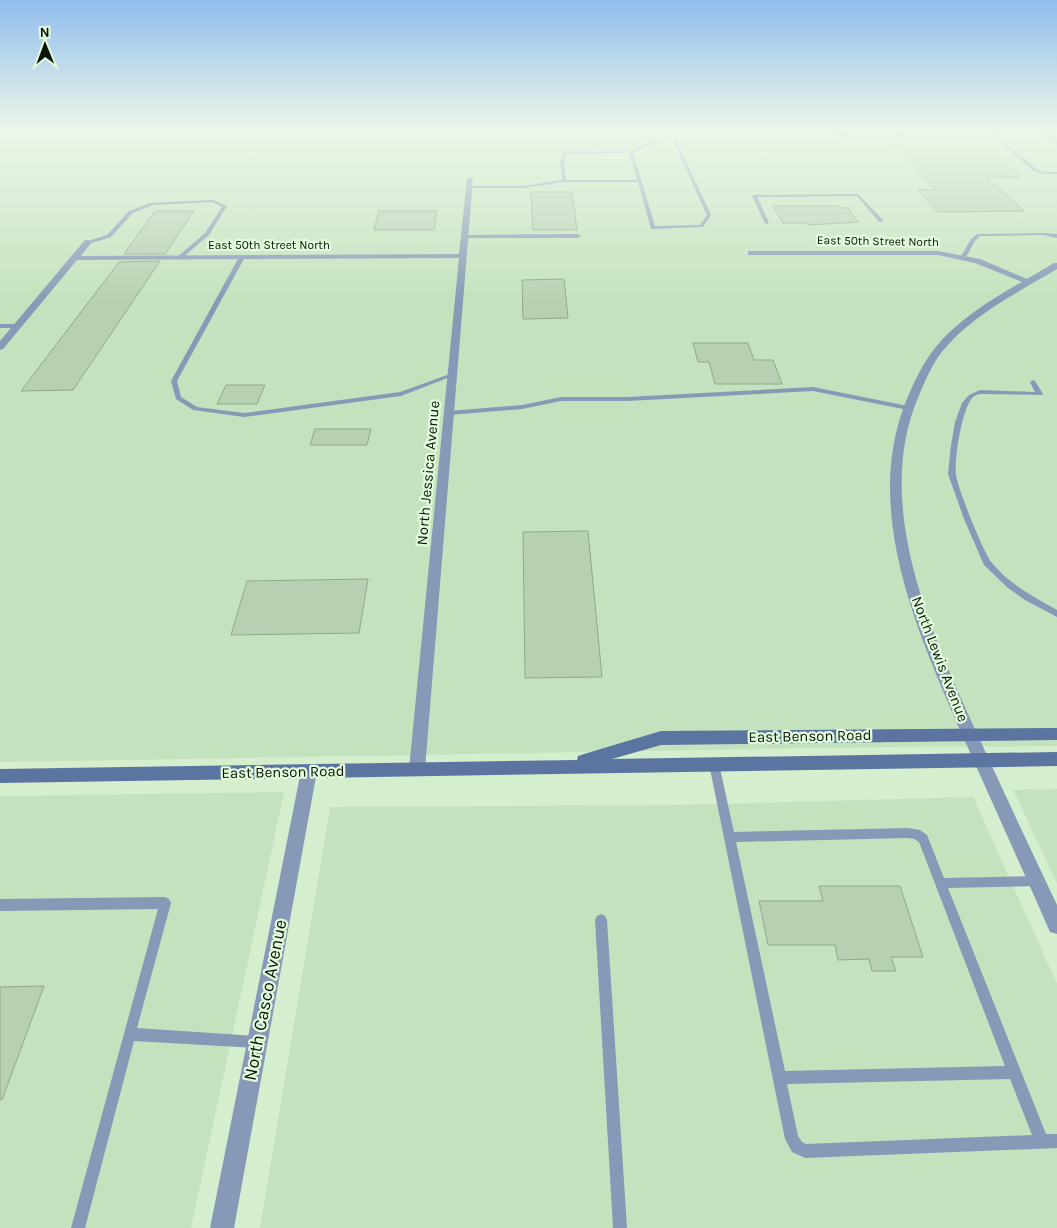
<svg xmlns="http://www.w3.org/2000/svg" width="1057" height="1228" font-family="Karla,sans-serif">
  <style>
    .built { fill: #c4e2bd }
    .building { fill: #b7d0b1; stroke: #90a88b }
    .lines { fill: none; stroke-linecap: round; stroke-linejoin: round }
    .service { fill: #8899b7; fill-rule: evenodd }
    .minor { fill: #8899b7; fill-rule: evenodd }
    .tertiary { fill: #8899b7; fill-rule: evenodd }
    .secondary { fill: #5b74a0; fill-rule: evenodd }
    .labels { text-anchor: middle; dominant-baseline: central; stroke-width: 4.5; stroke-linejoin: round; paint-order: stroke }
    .far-street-label { font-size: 12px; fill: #0c150b; stroke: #e1fbdb }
    .street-label { font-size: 15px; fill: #0c150b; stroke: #e1fbdb }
    .near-street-label { font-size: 18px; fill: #0c150b; stroke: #e1fbdb }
  </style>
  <rect width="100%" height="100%" fill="#d4eece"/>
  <path class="built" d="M0 131H1057V746L885 747 0 762Z
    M1057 789V883L1013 790Z
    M284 792 191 1228H0V796Z
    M973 797 1057 984V1228H260L330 807 683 805Z"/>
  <path class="building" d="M894 144H982L1020 177 987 178 1024 211 938 212 918 190H936Z
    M531 192H572L577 230H533Z
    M773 206H839L841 208H848L858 222 809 225 805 223H783Z
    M155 211H194L165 254H124Z
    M379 211H437L434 230H374Z
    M160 261 73 390 21 391 119 262Z
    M564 279 568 318 523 319 522 280Z
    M693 343H748L754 360H773L782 384H715L709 362H698Z
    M226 385H265L257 404H217Z
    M315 429H371L367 445H310Z
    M588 531 602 677 525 678 523 532Z
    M368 579 359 633 231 635 247 581Z
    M819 886H900L923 957H891L896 971H872L869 959 838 960 835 945H768L759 901H823Z
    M44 986 2 1100H0V987Z"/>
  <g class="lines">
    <path class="service" d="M834 131H839L846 136H898L893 131H898L901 135 907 136H992L989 133 991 132 1037 169 1044 172H1057V174H1043L1033 171 995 138H845Z
      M674 139 676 140 711 215 703 227 651 229 638 182H564L523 188H469L467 187 469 186H523L562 180 560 163 564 152 630 151 648 142ZM673 141 707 215 700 225 655 226 633 153 650 144ZM629 153 637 180H566L564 163 567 154Z
      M858 194 883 220V222H879L857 196 757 197 769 223 767 224 765 223 752 196 754 195Z
      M213 200 227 206 209 235 181 259 176 258 205 233 222 207 212 202 153 205 133 213 111 237 88 244 85 242 107 235 129 211 150 203Z
      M1043 233 1057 234V238L1043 235 980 236 975 241 965 259 960 258 971 239 977 234Z
      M465 235 578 234 581 236 578 238H463L462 237Z
      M242 255 245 257 177 381 181 397 197 407 244 413 400 392 450 374 455 375 401 396 244 417 193 410 176 399 171 381 239 257Z
      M0 324H18L21 326 18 328H0Z
      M1033 380 1035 381 1043 394 1042 395 980 394C977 395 975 395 973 397 962 408 954 459 956 475 958 489 983 552 992 563 1009 584 1034 597 1057 610V617L1025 600 1008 588 984 565 964 519 948 474 951 445 955 422 962 403 969 395 980 390 1035 392 1030 382Z
      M813 387 908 406 911 408 908 410 813 391 627 401H561L522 409 449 415 446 413 449 411 522 405 561 397H627Z
      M714 760 718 761 719 764 734 832 908 828 920 830 927 835 944 878 1037 876 1041 877 1043 881 1041 885 1037 886 948 888 1046 1134H1057V1148L805 1158 792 1152 785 1139 709 764 710 761ZM908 838 914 839 919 842 1005 1066 785 1071 736 842ZM1010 1079 1032 1135 806 1144 802 1142 798 1136 787 1084Z
      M165 897 169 899 171 903 137 1028 257 1036 262 1037 263 1042 262 1047 257 1048 134 1041 85 1228H71L158 909 0 911V899Z
      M601 914 605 916 607 920 627 1228H613L595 920 597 916Z"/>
    <path class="minor" d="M470 177 473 179 425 769 423 774 417 776 411 774 409 769 459 258 77 260 3 349 0 350V341L85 240H88L92 242 81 256 459 254 467 179Z
      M748 251H938L980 259 1034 282 1027 284 975 263 938 255H748Z
      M309 764 315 766 317 771 234 1228H210L301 771 303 766Z"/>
    <path class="tertiary" d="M1040 131H1047L1057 140V145Z
      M1054 263H1057V269C1017 293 971 315 941 353 932 365 926 379 920 393 870 505 933 637 980 740 1005 795 1031 850 1057 905V934L1050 932C1023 870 995 809 968 748 921 641 857 507 910 392 917 376 924 362 935 348 966 310 1013 288 1054 263Z"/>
    <path class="secondary" d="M1057 728V740L661 745 612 759 1057 752V766L0 783V769L577 760 578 756 584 754 661 731Z"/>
  </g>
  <linearGradient id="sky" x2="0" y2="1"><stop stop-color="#92bded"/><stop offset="0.43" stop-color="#ecf7e9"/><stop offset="1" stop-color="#ecf7e9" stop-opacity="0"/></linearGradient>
  <rect width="1057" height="303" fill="url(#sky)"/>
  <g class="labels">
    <g class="far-street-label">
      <text transform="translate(878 241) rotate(1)">East 50th Street North</text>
      <text x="269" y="245">East 50th Street North</text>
    </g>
    <g class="street-label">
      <text transform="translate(428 473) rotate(-85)">North Jessica Avenue</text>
      <text transform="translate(940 659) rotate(69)">North Lewis Avenue</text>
      <text transform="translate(810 736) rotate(-1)">East Benson Road</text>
      <text transform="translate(283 772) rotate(-1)">East Benson Road</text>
    </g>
    <g class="near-street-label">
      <text transform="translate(265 1000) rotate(-79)">North Casco Avenue</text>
    </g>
  </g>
  <g transform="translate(45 45) rotate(359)" stroke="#e1fbdb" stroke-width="4" paint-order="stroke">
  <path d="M0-4L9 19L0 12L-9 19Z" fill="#0c150b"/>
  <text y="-8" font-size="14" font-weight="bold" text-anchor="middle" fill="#0c150b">N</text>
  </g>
</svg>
